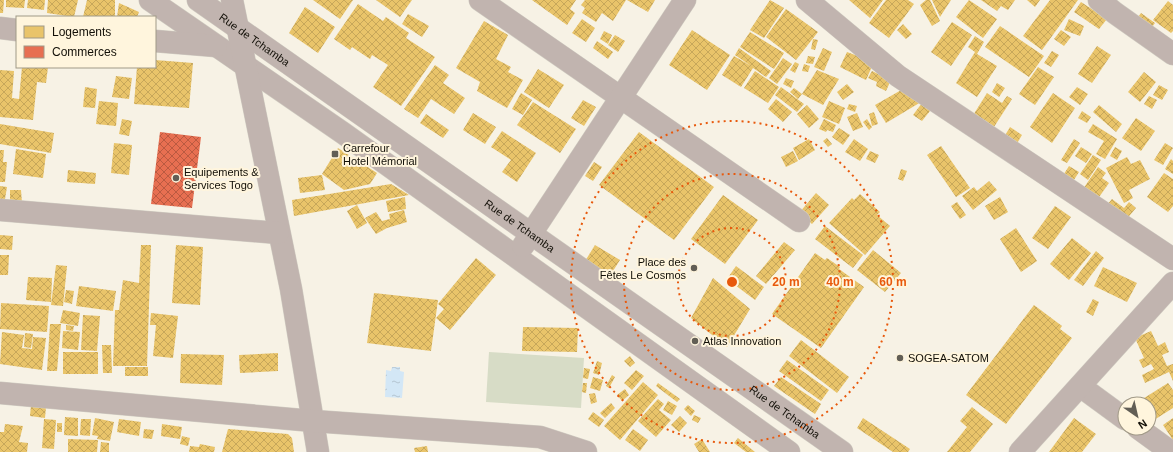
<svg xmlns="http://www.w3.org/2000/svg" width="1173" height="452" font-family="Arial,sans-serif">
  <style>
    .garden { fill: #d7dcc6 }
    .water { fill: url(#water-ripples) }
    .homes { fill: url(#homes-cross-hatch) }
    .shops { fill: url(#shops-cross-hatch) }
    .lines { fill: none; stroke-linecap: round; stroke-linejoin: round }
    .minor-casing { stroke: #d1cdc3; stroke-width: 23 }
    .minor { stroke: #c1b4af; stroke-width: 22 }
    .ring { fill: none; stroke: #e8590c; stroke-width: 2; stroke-dasharray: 2 4 }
    .poi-dot { fill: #625e55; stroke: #fff5dd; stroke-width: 1.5 }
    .labels { text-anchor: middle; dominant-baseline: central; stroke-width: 4; stroke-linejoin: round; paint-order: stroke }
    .street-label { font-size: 11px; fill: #120f07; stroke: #fff5dd }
    .poi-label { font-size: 11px; fill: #120f07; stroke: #fff5dd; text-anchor: start }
    .centre { fill: #e8590c; stroke: #fff5dd; stroke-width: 2 }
    .ring-label { font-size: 12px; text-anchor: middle; font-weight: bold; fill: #e8590c; stroke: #fff5dd; stroke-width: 4; stroke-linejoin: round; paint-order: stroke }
  </style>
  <defs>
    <pattern id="water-ripples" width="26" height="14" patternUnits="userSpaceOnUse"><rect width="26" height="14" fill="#d3e7f6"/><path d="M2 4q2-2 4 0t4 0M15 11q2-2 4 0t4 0" fill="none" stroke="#b4c5d1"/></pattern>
    <pattern id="homes-cross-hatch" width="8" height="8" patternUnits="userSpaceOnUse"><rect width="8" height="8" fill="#e9c46a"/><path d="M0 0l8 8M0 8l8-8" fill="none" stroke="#c7a75a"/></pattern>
    <pattern id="shops-cross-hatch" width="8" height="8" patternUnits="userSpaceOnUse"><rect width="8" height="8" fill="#e76f51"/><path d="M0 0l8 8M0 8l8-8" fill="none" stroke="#ba5a41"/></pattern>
  </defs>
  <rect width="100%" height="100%" fill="#f7f2e5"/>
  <path class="garden" d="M489 352 584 358 581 408 486 402Z"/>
  <path class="water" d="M392 367H400V371L404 372 402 398 385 397 386 370 391 371Z"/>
  <path class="homes" d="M0 0H4L3 13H0Z
    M6 0H25L24 8 6 7Z
    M28 0H45L44 10 27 8Z
    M48 0H78L74 17 47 13Z
    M87 0H115V17H83Z
    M313 0H353L340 19Z
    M376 0H412L400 17Z
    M532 0H576L570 9 575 13 567 25Z
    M585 0H626L613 21 602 13 596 22 582 13 585 8 581 5Z
    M627 0H655L648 12Z
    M770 0 784 8 764 38 750 30Z
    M849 0H883L870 18Z
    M886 0H908L914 4 889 38 869 23Z
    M926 0H930L940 21 932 26 920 5Z
    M932 0H951L940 17Z
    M969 0 997 19 983 38 956 17Z
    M981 0H1015L1008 10 1001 6 997 11Z
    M1027 0H1040L1035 7Z
    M1050 0H1078L1042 50 1023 36Z
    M1168 1 1173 5V31L1171 33 1153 20Z
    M1081 2 1107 19 1099 29 1074 12Z
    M119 3 139 12 137 17H117Z
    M358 4 383 21 386 17 409 33 406 38 435 57 401 106 373 87 388 65 372 55 370 59 352 47 350 50 334 39Z
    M305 7 335 27 318 53 289 33Z
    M786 9 818 32 796 60 766 37Z
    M1141 13 1155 23 1149 31 1135 21Z
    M408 14 429 26 422 37 402 24Z
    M582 19 595 28 586 42 572 33Z
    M1069 19 1084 26 1080 36 1064 30Z
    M484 21 508 35 496 59 511 67 508 72 523 80 507 108 477 91 480 82 456 68Z
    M952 22 972 35 951 66 931 52Z
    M903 24 912 34 906 39 897 30Z
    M1000 26 1044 56 1029 77 985 47Z
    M692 30 730 55 707 90 669 65Z
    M1061 30 1071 37 1064 46 1054 39Z
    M604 31 612 35 608 44 600 39Z
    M750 32 784 53 774 69 740 47Z
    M615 35 625 41 618 52 608 45Z
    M975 36 984 42 977 54 997 66 977 97 956 83 975 52 968 47Z
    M813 39 818 40 815 50 811 49Z
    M597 41 613 52 608 59 593 48Z
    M1097 46 1111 55 1092 83 1078 74Z
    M739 48 771 71 766 77 753 68 741 87 722 75 734 56 751 66 735 55Z
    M823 48 832 52 824 71 814 67Z
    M1052 51 1059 55 1051 67 1044 63Z
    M847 52 874 62 866 80 840 67Z
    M808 56 815 57 813 64 806 63Z
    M783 58 792 64 777 84 769 78Z
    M155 60 193 63 189 108 134 104 137 67H155Z
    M795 62 799 64 795 73 790 70Z
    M804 64 810 66 808 72 802 71Z
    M435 65 449 75 443 83 465 98 454 114 431 99 418 118 404 109Z
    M22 67H48L46 83 37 82 33 120 0 117V70L14 71 12 98 19 99Z
    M1038 67 1054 77 1035 105 1019 94Z
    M538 69 564 85 549 108 524 92Z
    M817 70 839 79 823 105 802 94Z
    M755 71 779 87 768 103 744 88Z
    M872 71 891 80 886 91 876 86 877 82 868 78Z
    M1144 72 1156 82 1140 102 1128 92Z
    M116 76 132 78 129 99 112 97Z
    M786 78 794 81 791 88 783 84Z
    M997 83 1005 88 999 97 992 92Z
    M847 84 854 92 843 100 837 92Z
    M1159 85 1168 90 1162 100 1153 95Z
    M85 87 97 89 95 108 83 107Z
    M781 87 804 104 797 112 775 95Z
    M1077 87 1088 94 1080 105 1069 97Z
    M794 88 802 94 798 99 790 92Z
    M903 89 921 102 886 123 875 105Z
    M521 93 532 100 523 115 512 109Z
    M987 93 1002 103 1007 96 1012 99 992 130 972 117Z
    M1053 93 1075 108 1052 143 1030 127Z
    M1149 96 1157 100 1152 109 1144 104Z
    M776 99 792 112 783 122 768 109Z
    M925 99 934 106 922 121 913 115Z
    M583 100 596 107 584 126 571 118Z
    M99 101 118 103 116 126 96 124Z
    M829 101 845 108 839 124 822 117Z
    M533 102 576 129 560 153 517 125Z
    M849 104 857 106 855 112 847 109Z
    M807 105 819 119 809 128 797 114Z
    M1099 105 1122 124 1116 132 1093 112Z
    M1082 111 1091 117 1087 123 1078 118Z
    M874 112 878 124 872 126 869 114Z
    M473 113 496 127 485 144 463 130Z
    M857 113 863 127 853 131 847 117Z
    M426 114 449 130 443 138 420 123Z
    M1136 118 1155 131 1141 151 1122 138Z
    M122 119 132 121 129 136 119 134Z
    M824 119 836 125 833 132 827 130 826 132 819 129Z
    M867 119 872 127 869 130 863 122Z
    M0 124 54 133 51 153 0 144Z
    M1093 124 1117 139 1105 159 1096 154 1104 141 1088 132Z
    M1010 127 1022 135 1016 145 1004 137Z
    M839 128 850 135 843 145 832 137Z
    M502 131 536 153 517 182 502 172 511 160 491 147Z
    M639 132 714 187 674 240 599 185Z
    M827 138 832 144 828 147 823 141Z
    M809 139 815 150 799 160 793 148Z
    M854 139 868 149 860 161 845 152Z
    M1074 139 1080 143 1067 163 1061 160Z
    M114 143 132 145 129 175 111 173Z
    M1165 143 1173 148 1163 165 1154 160Z
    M941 146 970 188 956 197 927 155Z
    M1081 147 1092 154 1086 163 1075 156Z
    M1115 147 1122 151 1117 160 1110 156Z
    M338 148 377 173 370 184 344 190 322 174Z
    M16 149 46 154 43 178 13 174Z
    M0 150H4L3 162H7L5 182H0Z
    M793 151 798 161 786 167 781 157Z
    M870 151 879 155 875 163 866 159Z
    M1093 155 1101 160 1088 180 1080 174Z
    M1127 157 1131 164 1140 160 1150 179 1129 190 1133 198 1124 203 1106 168Z
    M1171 159 1173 161V174L1165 169Z
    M594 162 602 167 593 181 585 176Z
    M1069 166 1079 172 1072 183 1062 177Z
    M1098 167 1106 173 1102 178 1109 183 1097 200 1083 189Z
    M901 169 907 171 903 181 898 179Z
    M68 170 96 173 95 184 67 182Z
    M1164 173 1173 179V206L1168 212 1147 197Z
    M322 175 325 190 300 193 298 178Z
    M989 181 997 190 973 210 962 196 974 187 977 191Z
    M391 184 409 195 294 216 292 200Z
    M0 186 7 187 4 205 0 204Z
    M10 190H21L22 203H10Z
    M816 193 829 205 812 224 799 213Z
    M860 194 880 212 877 215 890 226 865 255 829 223 852 198 854 200Z
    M723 195 758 220 725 264 691 239Z
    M405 197 406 209 388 212 386 201Z
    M1000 197 1008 212 994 220 985 206Z
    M1112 199 1124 208 1129 202 1136 208 1125 221 1106 206Z
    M957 202 966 215 960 219 951 206Z
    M357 205 367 223 357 229 347 211Z
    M1055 206 1071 217 1048 249 1032 238Z
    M404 210 407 222 387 228 376 234 365 218 376 212 382 221 390 219 389 214Z
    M825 226 863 255 853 268 815 239Z
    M1016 228 1037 261 1021 272 1000 239Z
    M0 235 13 236 12 250 0 249Z
    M1072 238 1091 253 1069 280 1050 264Z
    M784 242 795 250 766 284 756 276Z
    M141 245H151L147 366H113L115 310H119L123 280 139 283Z
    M176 245 203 247 200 305 172 303Z
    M595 245 620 260 606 282 582 266Z
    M873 250 901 273 885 292 857 270Z
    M1096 251 1104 258 1083 286 1074 280Z
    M815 253 825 260 827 258 840 267 839 269 864 287 821 348 772 314Z
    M0 255H9L8 275H0Z
    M476 258 496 275 450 330 436 318 444 309 438 304Z
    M56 265 67 266 63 306 51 305Z
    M736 266 764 287 755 300 727 279Z
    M1103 267 1137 283 1127 302 1094 286Z
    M28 277 52 278 51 302 26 300Z
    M713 278 750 309 727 347 691 318Z
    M79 286 116 291 113 311 76 306Z
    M66 290 74 291 72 304 64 302Z
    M374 293 438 300 431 351 367 343Z
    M1093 299 1099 302 1093 316 1086 312Z
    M1 303 49 306 47 332 0 329Z
    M1034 305 1062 326 1060 329 1072 338 1006 424 966 395Z
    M63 310 80 313 78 326 60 323Z
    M151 313 178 316 173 358 153 356 156 325H150Z
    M83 315 100 316 97 351 81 350Z
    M50 324H61L57 371H47Z
    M66 325 74 326 73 331 66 330Z
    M523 327 578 328 577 352 522 351Z
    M63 331 80 332 78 350 62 348Z
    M1151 331 1158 346 1165 342 1169 352 1162 355 1167 366 1173 364V381L1169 372 1145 383 1142 375 1154 369 1151 364 1143 368 1139 360 1144 358 1135 338Z
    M2 332 24 335 22 348 32 349 33 337 46 338 42 370 0 364Z
    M25 333 33 334 31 348 24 347Z
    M801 340 849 377 837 393 789 356Z
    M102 345H111L112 373H103Z
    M63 352H98V374H63Z
    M278 353V371L240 373 239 355Z
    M181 354 224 355 222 385 180 383Z
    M630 356 635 363 630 367 624 361Z
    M787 360 829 390 821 401 779 371Z
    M597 361 602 363 599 375 593 373Z
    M125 367H148V376H125Z
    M584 368 590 369 588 379 583 378Z
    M636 370 644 376 632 390 624 383Z
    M612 375 615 377 609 388 606 386Z
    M593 377 603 380 600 391 590 388Z
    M781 377 821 404 815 414 774 386Z
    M643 382 658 395 620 440 604 426Z
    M583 383H587L586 393 582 392Z
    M658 383 680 399 677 402 656 386Z
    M1168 383 1173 390V408L1154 420 1149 413V404H1144L1141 400Z
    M625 389 629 395 622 401 617 395Z
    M595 393 597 402 591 404 589 394Z
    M658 399 664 404 659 410 671 420 656 437 638 421Z
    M668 401 677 406 672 415 663 410Z
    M611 403 615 408 605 418 600 413Z
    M31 405 46 407 45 418 30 416Z
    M688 405 695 411 691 416 684 409Z
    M972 407 993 424 970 452H947L967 427 960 421Z
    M593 412 604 420 599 427 588 419Z
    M694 415 701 418 698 423 692 420Z
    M680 416 687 423 679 432 671 425Z
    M65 417 78 418V436L64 435Z
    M95 418 114 422 110 441 97 439 98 436 92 435Z
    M863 418 910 449 908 452H893L857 428Z
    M1074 418 1096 434 1082 452H1049Z
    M1173 418V440L1163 425Z
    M44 419 56 420 54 449 42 448Z
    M81 419H91L90 436 80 435Z
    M119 419 141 422 139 436 117 432Z
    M57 423H62V432H57Z
    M5 424 23 426 19 442 28 443 27 452H0V432H4Z
    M162 424 182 427 180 439 161 436Z
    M144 429 154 430 152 439 143 438Z
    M228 429 288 434 292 438 294 452H222Z
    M633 429 648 440 640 451 625 440Z
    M182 436 190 438 188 446 180 444Z
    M738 438 755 452H746L734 443Z
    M68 439 98 440 97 452H68Z
    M702 439 710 452H699L694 444Z
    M101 442 109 443V452H100Z
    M200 444 215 447 214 452H189L190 446 199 447Z
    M427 446 428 452H415L414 448Z"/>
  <path class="shops" d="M160 132 201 137 192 208 151 204Z"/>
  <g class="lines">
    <defs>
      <g id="minor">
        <path d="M150 0 343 133 789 452"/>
        <path id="s1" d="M198 0 842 452"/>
        <path d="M232 0 291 289 318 452"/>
        <path d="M480 0 799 221"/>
        <path d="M807 0 898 76 1173 259"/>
        <path d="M1099 0 1115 13 1173 54"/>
        <path d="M0 28 17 30"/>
        <path d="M155 41 216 46"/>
        <path d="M0 210 278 233"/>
        <path d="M523 246 685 0"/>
        <path d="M1080 386 1125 419"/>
        <path d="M0 393 313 421 540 437 586 452"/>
        <path d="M1138 428 1171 452"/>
        <path d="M1020 452 1173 283"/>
      </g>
    </defs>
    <use href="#minor" class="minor-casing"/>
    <use href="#minor" class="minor"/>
  </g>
  <g class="ring">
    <circle cx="732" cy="282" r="54"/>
    <circle cx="732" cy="282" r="108"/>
    <circle cx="732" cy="282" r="161"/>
  </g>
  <g class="poi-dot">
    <rect x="331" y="150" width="8" height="8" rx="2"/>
    <circle cx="176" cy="178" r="4"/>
    <circle cx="694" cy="268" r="4"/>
    <circle cx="695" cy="341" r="4"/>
    <circle cx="900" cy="358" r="4"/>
  </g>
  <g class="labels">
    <g class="street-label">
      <text stroke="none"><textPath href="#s1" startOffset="69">Rue de Tchamba</textPath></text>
      <text stroke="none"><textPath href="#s1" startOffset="393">Rue de Tchamba</textPath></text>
      <text stroke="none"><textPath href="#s1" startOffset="717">Rue de Tchamba</textPath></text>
    </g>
    <g class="poi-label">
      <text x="343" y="148">Carrefour<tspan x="343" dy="13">Hotel Mémorial</tspan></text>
      <text x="184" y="172">Equipements &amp;<tspan x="184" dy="13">Services Togo</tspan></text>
      <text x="686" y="262" text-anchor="end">Place des<tspan x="686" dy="13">Fêtes Le Cosmos</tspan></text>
      <text x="703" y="341">Atlas Innovation</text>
      <text x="908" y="358">SOGEA-SATOM</text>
    </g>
  </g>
  <circle cx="732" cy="282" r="6" class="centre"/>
  <g class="ring-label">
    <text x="786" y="286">20 m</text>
    <text x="840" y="286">40 m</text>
    <text x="893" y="286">60 m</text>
  </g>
  <rect x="16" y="16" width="140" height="52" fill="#fff5dd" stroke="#a09987"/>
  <rect x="24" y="26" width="20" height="12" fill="#e9c46a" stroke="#a09987"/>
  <text x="52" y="36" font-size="12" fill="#120f07">Logements</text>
  <rect x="24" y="46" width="20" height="12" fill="#e76f51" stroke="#a09987"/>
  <text x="52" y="56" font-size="12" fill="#120f07">Commerces</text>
  <g transform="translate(1137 416) rotate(146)"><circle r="19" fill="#fff5dd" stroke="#a09987"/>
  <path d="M0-3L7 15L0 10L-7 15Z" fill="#625e55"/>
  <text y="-6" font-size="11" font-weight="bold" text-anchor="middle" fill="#120f07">N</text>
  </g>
</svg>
